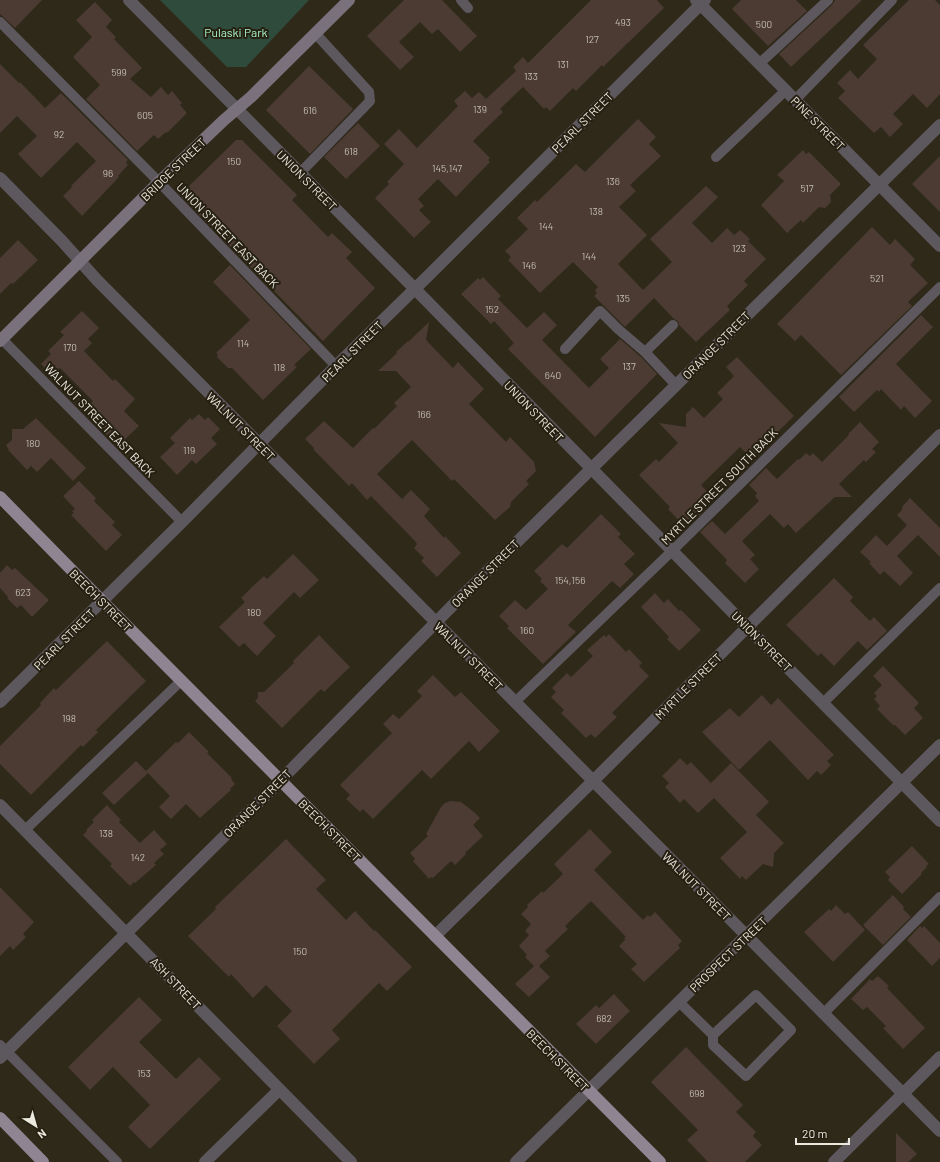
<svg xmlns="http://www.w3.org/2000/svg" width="940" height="1162" font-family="Barlow,sans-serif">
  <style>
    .green { fill: #2f4b3b }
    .building { fill: #4b3b33 }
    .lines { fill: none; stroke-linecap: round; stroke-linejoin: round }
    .service { stroke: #5d585e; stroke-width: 10 }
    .minor { stroke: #5d585e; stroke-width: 12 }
    .tertiary { stroke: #5d585e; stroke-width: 12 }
    .secondary { stroke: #79717c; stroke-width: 12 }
    .primary { stroke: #8f8592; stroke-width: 12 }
    .labels { text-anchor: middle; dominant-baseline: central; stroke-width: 4; stroke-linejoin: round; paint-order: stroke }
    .number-label { font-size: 10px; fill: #c3bdb3 }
    .park-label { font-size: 12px; fill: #aaf6ca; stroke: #252011 }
    .street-label { font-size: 12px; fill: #ebe8de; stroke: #252011 }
  </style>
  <rect width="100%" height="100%" fill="#2f291a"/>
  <path class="green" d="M160 0H309L246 67H227Z"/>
  <path class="building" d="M0 0H42L15 28 0 14Z
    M404 0H442L477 36 460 52 438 29 432 34 420 22 399 42 414 57 400 70 367 36Z
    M591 0H657L664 8 603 67 602 65 576 91 573 88 550 111 546 107 544 109 523 87 500 109 503 112 473 141 490 158 488 160 490 162 456 197 438 179 418 199 424 206 419 210 431 222 414 238 375 198 389 184 387 182 404 164 384 144 399 129 417 148 458 106 454 101 465 91 472 98 479 92 486 99 516 71 513 67 523 57 528 63Z
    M741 0H796L807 11 768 46 732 9Z
    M835 0H862L791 67 779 54 832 5Z
    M909 0H935L940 5V94L927 108 913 94 893 114 903 124 890 137 881 127 874 133 838 98 845 91 837 83 850 70 858 79 877 59 863 45Z
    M95 2 112 20 106 27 116 37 114 39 142 68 130 79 151 97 161 87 168 95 172 91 182 103 180 105 187 113 167 133 166 132 158 139 154 135 137 151 86 99 100 85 73 57 92 37 76 20Z
    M0 64 19 83 20 82 45 108 61 93 128 160 126 162 128 165 118 176 119 177 82 216 63 196 72 187 71 186 96 161 77 142 41 178 18 154 37 136 17 116 0 133Z
    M309 66 353 109 310 154 266 110Z
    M638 119 656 137 649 144 661 156 630 185 636 191 619 207 647 235 618 264 643 290 672 262 650 239 706 186 718 197 692 223 712 243 727 228 734 235 740 230 750 239 748 241 766 259 744 281 748 285 727 306 730 310 696 342 679 325 678 321 674 319 654 298 625 327 594 296 597 293 595 290 598 287 573 262 540 293 508 260 511 257 505 251 528 229 517 218 535 200 537 202 576 164 585 172Z
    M358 123 380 146 346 179 324 157Z
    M236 140H242L297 195 292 200 328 237 332 233 352 252 346 258 375 288 323 341 180 195Z
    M803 150 806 154 809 152 841 184 830 195 831 202 825 208 819 207 803 223 801 220 787 233 761 205 784 181 777 175Z
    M940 156V212L912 184Z
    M872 227 890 245 895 239 915 259 910 265 928 283 908 302 912 306 841 375 801 335 795 341 777 324Z
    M18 240 38 260 13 284 11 283 0 294V258Z
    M230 265 311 349 294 365 297 367 263 400 232 368H228L217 357 218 355 216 353 250 320 213 282Z
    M483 277 501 296 498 299 527 328 544 312 557 325 542 340 589 388 609 368 600 359 620 339 641 357 657 374 595 437 508 349 514 343 494 321 491 324 461 294 478 278 480 280Z
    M82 311 99 328 88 339 92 343 84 351 113 381 115 379 135 399 124 411 139 426 118 446 83 410 93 401 60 368 52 376 41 364 51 354 48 351 64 335 60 332Z
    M921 315 933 327 896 364 932 401 915 418 904 406 901 410 881 389 879 392 877 390 854 412 839 397Z
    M429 322 426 340 453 368 458 362 484 389 469 404 506 442 510 437 534 462 536 471 526 481 529 484 511 502 510 507 495 520 454 479 452 481 412 440 377 474 402 499 411 490 430 509 424 516 444 538 445 536 461 553 437 577 421 561 424 558 414 548 417 544 414 540 371 496 367 500 352 483 349 486 313 449 314 448 305 439 324 421 353 448 373 428 374 429 397 406 394 403 411 387 396 371H378L397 353 396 352 408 341V342Z
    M737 357 794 416 751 458 740 447 701 485 713 498 701 510 703 512 691 523 689 521 684 526 668 509 670 507 639 475 656 459 659 462 678 443 659 423 686 427V414L693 407 704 418 723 399 717 393 734 376 726 367Z
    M199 414 205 420 208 417 220 429 211 438 217 444 196 464 192 460 177 475 160 457 175 443 170 438 190 418 192 420Z
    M36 418 86 468 73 481 51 458 37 472 31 466 27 470 8 450H9L6 445 12 440V429H23Z
    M860 422 879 442 872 449 876 452 866 462 864 460 839 484 852 497H835L796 533 788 524 784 528 770 514 742 541 755 555 750 559 759 569 745 583 725 563 727 560 700 532 712 521 725 534 759 501 755 496 757 493 749 485 766 468 777 479 798 459 799 460 806 453 810 456 813 453 822 462 849 435 848 434Z
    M79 481 96 498 94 501 115 522 112 525 122 535 106 551 71 515 74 513 72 511 75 509 63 496Z
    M910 498 940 528V557L918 535 897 556 913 573 900 586 884 571 880 575 869 563 871 562 860 552 876 535 887 546 907 525 897 515 902 510V507Z
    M601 514 621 534 618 537 635 554 624 564 634 574 620 588 612 581 568 625 576 632 543 664 507 628 509 626 499 616 515 600 526 610 548 589 540 581 542 579 534 571 562 544 567 548Z
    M293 554 319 580 300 598 294 592 263 623 276 636 257 656 244 643 239 647 219 627 245 602 241 598 252 587 264 576 267 579Z
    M7 565 12 570 15 568 49 600 32 617 21 605 17 608 7 598 8 597 0 588V573Z
    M834 578 853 597 850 601 870 621 874 617 887 631 867 650 858 641 834 666 821 653 818 656 786 625Z
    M655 593 664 603 668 599 679 611 681 610 701 630 679 651 667 639 669 637 641 607Z
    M609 634 626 652 629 649 642 663 639 666 649 676 612 713 617 717 595 738 591 734 586 738 561 713 564 710 551 697 556 692 552 688 567 673 571 677 593 656 587 650 604 635 606 637Z
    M319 635 350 667 324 692 321 689 282 728 255 701 258 698V692H264L294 663 293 661Z
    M107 641 146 681 96 730 98 732 83 747 81 745 31 795 0 764V746L41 705 40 703 54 688 56 690Z
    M883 666 919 703 914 708 923 718 905 735 895 725H893L877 709 880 706 874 699 877 696 874 693 882 685 873 676Z
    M433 675 455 697 461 692 500 731 479 752 469 741 431 779 422 770 373 819 363 809 360 812 346 799 350 795 340 785 392 733 383 724 393 714 399 719 422 696 417 691Z
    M762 695 771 705 778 698 834 755 827 761 831 765 821 775 817 771 808 780 770 740 739 770 702 732 730 708 739 717Z
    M189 732 209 752 207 753 232 778 231 779 235 784 230 789 231 790 200 818 186 804 171 819 159 807 170 796 146 771 176 742 178 743Z
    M680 758 687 765 691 762 711 783 731 763 769 802 756 815 784 843 774 853 773 867 763 864 746 880 742 876 740 879 720 858 747 832 714 798 698 813 684 799 680 803 665 787 669 783 662 776Z
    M136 761 148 773 114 805 102 793Z
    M450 801 461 802 474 812 480 818 473 825 483 836 465 853 466 854 455 865 451 861 433 878 431 877 429 879 413 861 415 859 410 853 428 836 426 834 441 807 445 803Z
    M107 805 121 820 119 822 140 843 154 830 167 844 160 850 164 854 154 863 156 865 135 883 134 882 130 886 110 866 112 864 83 835 87 831 86 830 94 822 92 820Z
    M590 829 612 852 594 870 643 920 648 915 650 917 655 912 682 941 678 945 680 948 644 982 631 969 637 964 619 946 625 940 624 938 626 937 591 901 565 926 568 929 545 951 550 956 539 966 550 977 529 997 515 984 534 966 525 957 527 955 519 946 529 935 525 931 531 924 521 914 528 907 527 905 542 891 543 893 563 874 554 864Z
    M286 839 326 880 316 889 346 920 355 911 374 931 375 930 412 967 387 991 379 983 332 1030 340 1039 314 1064 277 1026 292 1011 266 985 253 998 231 974 229 977 188 936 216 909 215 907Z
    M912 846 929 864 926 866 927 867 921 873 922 874 902 894 888 880 890 877 885 872Z
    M0 887 34 922 23 934 26 937 13 950 10 946 0 956Z
    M893 895 904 907 903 909 911 917 883 945 863 925Z
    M836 905 845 914 848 912 865 930 833 962 804 932 829 909 831 911Z
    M920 926 922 928 924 926 940 943V958L932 966 907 940Z
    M878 976 889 986 887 988 925 1028 903 1049 883 1028 886 1026 867 1007 863 1010 851 999 870 979 872 981Z
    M614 994 630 1011 596 1044 576 1024 596 1005 599 1008Z
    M139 997 162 1020 139 1042 176 1079 199 1057 221 1079 150 1149 128 1127 150 1105 113 1067 90 1090 68 1067Z
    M686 1047 743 1105 736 1112 756 1132 753 1136 762 1145 745 1162H708L687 1140 698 1130 651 1082Z
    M896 1133 917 1154 908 1162H896Z"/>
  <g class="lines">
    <path class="service" d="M461 0 468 8
      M0 22 159 182 336 366
      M759 64 828 0
      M795 100 892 0
      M716 157 786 90
      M300 173 370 101 369 92 315 33
      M0 337 182 522
      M565 349 600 311 618 329 645 352 676 385
      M645 352 673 325
      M515 702 672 551 940 287
      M823 703 940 588
      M25 830 181 681
      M679 1002 713 1035V1045L746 1076 791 1030 756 995 713 1035
      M823 1014 940 897
      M0 1045 117 1162"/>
    <path class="minor" d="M696 0 940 246
      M0 178 62 241 97 280 940 1131
      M0 702 182 522 336 366 428 276 705 0
      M0 805 351 1162
      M435 936 593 781 940 435
      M0 1058 270 791 450 608 940 125
      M205 1162 279 1090
      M516 1162 940 745
      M834 1162 940 1057"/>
    <path class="tertiary" d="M129 0 415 289 747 627 940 821"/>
    <path class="secondary" d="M0 341 159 182 224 120 251 97 349 0"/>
    <path class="primary" d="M0 497 102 601 660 1162
      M0 1118 43 1162"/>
  </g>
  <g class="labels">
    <g class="number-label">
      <text x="623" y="22">493</text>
      <text x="764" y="24">500</text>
      <text x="592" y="39">127</text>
      <text x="563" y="64">131</text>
      <text x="119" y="72">599</text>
      <text x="531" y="76">133</text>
      <text x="480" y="109">139</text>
      <text x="310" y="110">616</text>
      <text x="145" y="115">605</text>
      <text x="59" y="134">92</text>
      <text x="351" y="151">618</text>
      <text x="234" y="161">150</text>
      <text x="447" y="168">145,147</text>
      <text x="108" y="173">96</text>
      <text x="613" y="181">136</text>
      <text x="807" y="188">517</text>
      <text x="596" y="211">138</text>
      <text x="546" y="226">144</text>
      <text x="739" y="248">123</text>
      <text x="589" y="256">144</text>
      <text x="529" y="265">146</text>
      <text x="877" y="278">521</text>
      <text x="623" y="298">135</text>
      <text x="492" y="309">152</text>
      <text x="243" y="343">114</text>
      <text x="70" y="347">170</text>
      <text x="629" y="366">137</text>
      <text x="279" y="367">118</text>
      <text x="553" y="375">640</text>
      <text x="424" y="414">166</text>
      <text x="33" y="443">180</text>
      <text x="189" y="450">119</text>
      <text x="570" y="580">154,156</text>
      <text x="23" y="592">623</text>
      <text x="254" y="612">180</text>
      <text x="527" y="630">160</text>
      <text x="69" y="718">198</text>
      <text x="106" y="833">138</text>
      <text x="138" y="857">142</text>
      <text x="300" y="951">150</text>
      <text x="604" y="1018">682</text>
      <text x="144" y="1073">153</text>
      <text x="697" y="1093">698</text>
    </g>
    <g class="park-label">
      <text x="236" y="32">Pulaski Park</text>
    </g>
    <g class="street-label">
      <text transform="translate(582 122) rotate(-45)">PEARL STREET</text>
      <text transform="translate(818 123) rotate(45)">PINE STREET</text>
      <text transform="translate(173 169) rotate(-44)">BRIDGE STREET</text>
      <text transform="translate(307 180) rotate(45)">UNION STREET</text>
      <text transform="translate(228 235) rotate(46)">UNION STREET EAST BACK</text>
      <text transform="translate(716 345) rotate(-45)">ORANGE STREET</text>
      <text transform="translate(352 351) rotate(-45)">PEARL STREET</text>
      <text transform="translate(534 411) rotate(46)">UNION STREET</text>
      <text transform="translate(100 420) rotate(46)">WALNUT STREET EAST BACK</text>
      <text transform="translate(241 426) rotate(45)">WALNUT STREET</text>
      <text transform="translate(719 486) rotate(-45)">MYRTLE STREET SOUTH BACK</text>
      <text transform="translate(485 573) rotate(-45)">ORANGE STREET</text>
      <text transform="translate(101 600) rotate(45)">BEECH STREET</text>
      <text transform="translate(64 639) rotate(-45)">PEARL STREET</text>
      <text transform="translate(762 641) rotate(45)">UNION STREET</text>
      <text transform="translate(469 656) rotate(45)">WALNUT STREET</text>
      <text transform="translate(688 686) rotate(-45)">MYRTLE STREET</text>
      <text transform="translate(257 803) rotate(-45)">ORANGE STREET</text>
      <text transform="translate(330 830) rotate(45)">BEECH STREET</text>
      <text transform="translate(697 886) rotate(45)">WALNUT STREET</text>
      <text transform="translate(728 954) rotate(-44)">PROSPECT STREET</text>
      <text transform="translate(176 983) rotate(46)">ASH STREET</text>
      <text transform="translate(558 1060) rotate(45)">BEECH STREET</text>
    </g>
  </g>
  <g transform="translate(36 1126) rotate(143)" stroke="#252011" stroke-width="3" paint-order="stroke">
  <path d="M0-3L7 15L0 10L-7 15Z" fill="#ebe8de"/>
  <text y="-6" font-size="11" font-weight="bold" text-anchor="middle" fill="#ebe8de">N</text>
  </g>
  <path d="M796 1138v6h53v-6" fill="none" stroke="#ebe8de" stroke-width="2"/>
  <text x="802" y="1138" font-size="12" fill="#ebe8de" stroke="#252011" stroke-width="3" paint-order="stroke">20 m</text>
</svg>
